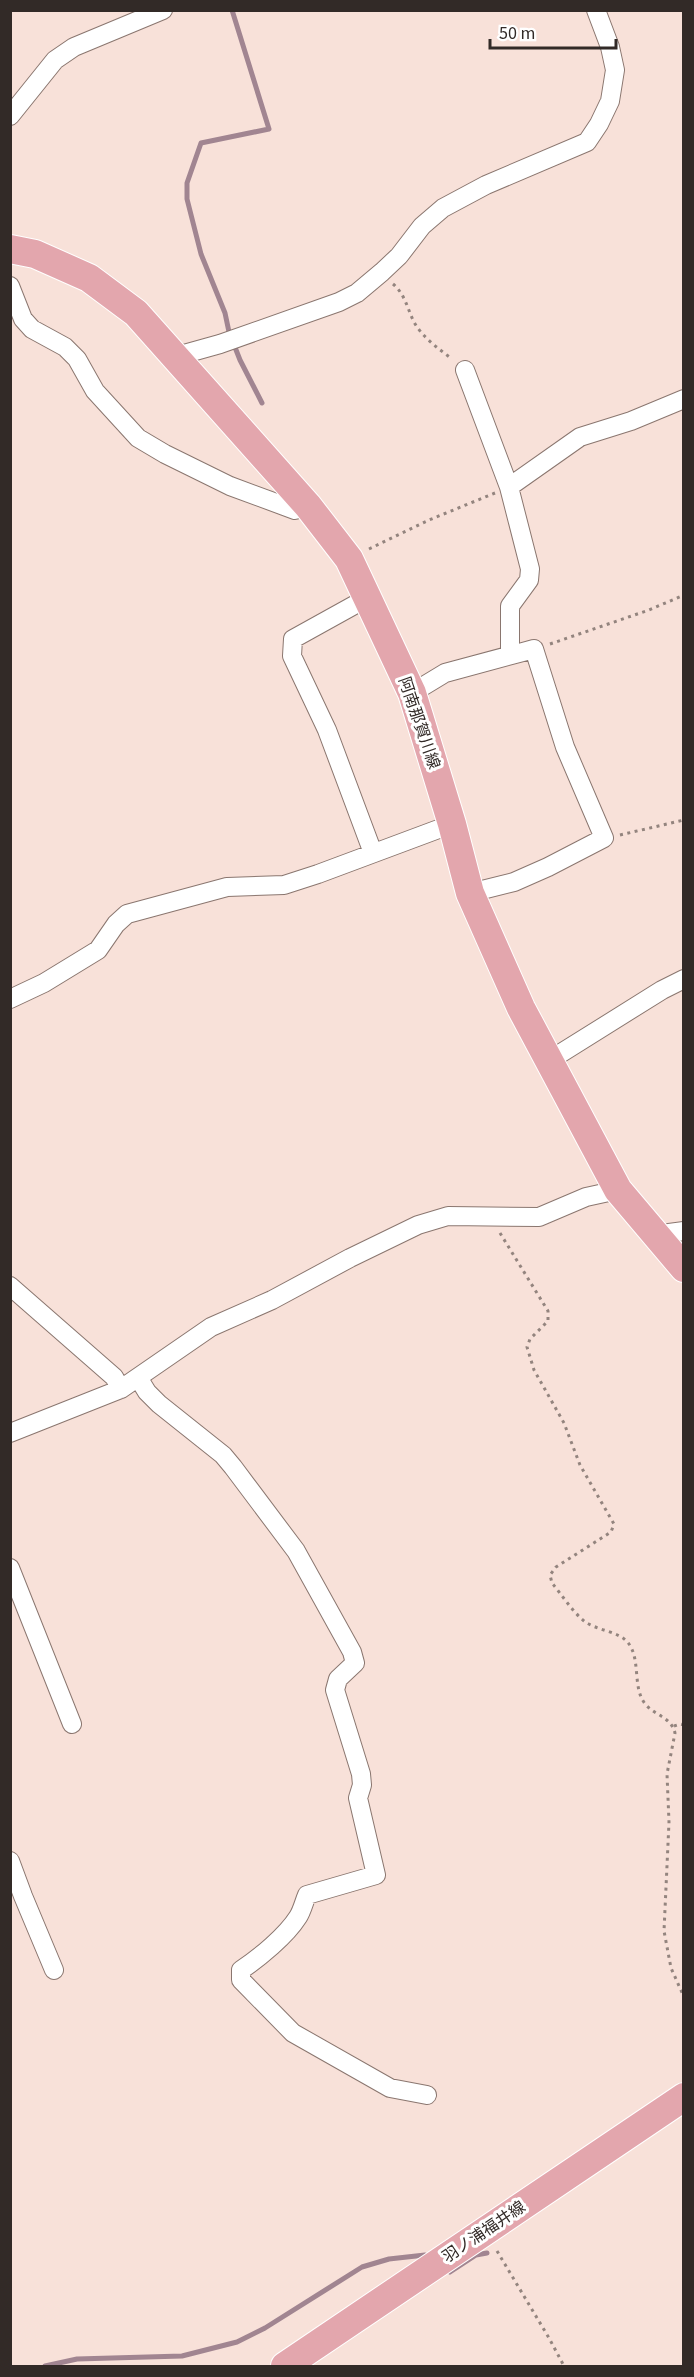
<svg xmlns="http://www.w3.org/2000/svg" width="694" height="2377" font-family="'Source Sans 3','Noto Sans JP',sans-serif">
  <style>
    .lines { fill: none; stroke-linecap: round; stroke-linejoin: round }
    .stream { stroke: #a18591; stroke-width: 5 }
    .minor-casing { stroke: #8a766f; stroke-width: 20 }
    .primary-casing { stroke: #fff; stroke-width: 30 }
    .path { stroke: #93847e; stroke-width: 3; stroke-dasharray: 3 4.5; stroke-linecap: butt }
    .minor { stroke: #fff; stroke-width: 18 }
    .primary { stroke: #e3a6ad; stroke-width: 28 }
    .labels { text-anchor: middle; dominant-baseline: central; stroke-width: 6; stroke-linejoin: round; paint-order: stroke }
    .street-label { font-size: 16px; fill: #322a27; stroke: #fff }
  </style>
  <rect width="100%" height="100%" fill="#f8e1d9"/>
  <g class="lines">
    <path class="stream" d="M232 10 269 129 201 143 187 183V199L201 254 225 313 229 332 240 360 262 403
      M450 2272 476 2255 487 2253
      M45 2366 77 2359 182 2356 237 2342 265 2328 362 2267 389 2259 425 2255"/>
    <defs>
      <path id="minor" d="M10 116 55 60 74 47 163 10
        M10 286 23 319 32 329 65 347 77 359 95 391 138 438 165 454 230 486 295 510 308 506
        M177 356 220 344 339 302 357 293 382 272 399 256 422 226 443 208 486 185 587 142 599 124 610 101 615 70 610 47 596 10
        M465 370 509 487 530 569 529 580 510 606V655
        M509 487 580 437 631 421 684 399
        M367 598 293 639 292 656 327 730 373 853
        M412 693 445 673 534 649 565 747 604 838 548 867 514 882 470 893
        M10 999 44 983 98 950 116 924 127 914 227 887 284 885 318 874 452 824
        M550 1060 662 990 684 979
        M660 1241 669 1233 684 1231
        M10 1286 114 1377 121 1389
        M139 1379 147 1392 159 1404 223 1455 233 1467 296 1551 352 1652 355 1663 338 1679 335 1690 361 1774 362 1785 358 1798 376 1875 307 1895C304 1902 302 1911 298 1917 286 1936 259 1958 241 1970V1980L293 2033 390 2088 427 2095
        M10 1433 121 1389 211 1327 272 1300 350 1258 418 1225 448 1216 539 1217 586 1197 618 1190
        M10 1568 72 1724
        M10 1861 23 1896 54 1970"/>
      <path id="primary" d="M10 249 35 254 89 278 136 313 308 506 349 559 412 693 452 824 470 893 521 1008 618 1190 684 1268
        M285 2366 684 2097"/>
    </defs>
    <use href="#minor" class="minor-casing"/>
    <use href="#primary" class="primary-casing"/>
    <path class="path" d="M393 284C405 294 407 308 414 322 422 337 439 349 452 359
      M369 549 429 520 495 493
      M550 644 649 610 684 595
      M620 835 684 820
      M500 1233 548 1311V1321L530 1339 527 1347 534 1370 564 1423 580 1465 614 1524 611 1532 556 1567 550 1575 552 1583C562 1595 572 1611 584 1621 597 1631 620 1631 629 1644 641 1661 632 1689 646 1705 656 1716 671 1717 675 1733L667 1774 669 1822 664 1931 671 1968 684 1997
      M674 1726 680 1724 684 1725
      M497 2251 549 2338 564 2366"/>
    <use href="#minor" class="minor"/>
    <use href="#primary" class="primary"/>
  </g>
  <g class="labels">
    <g class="street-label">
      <text transform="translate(419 723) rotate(71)">阿南那賀川線</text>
      <text transform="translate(484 2232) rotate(-34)">羽ノ浦福井線</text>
    </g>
  </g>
  <rect width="694" height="2377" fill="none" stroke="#322a27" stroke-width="24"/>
  <path d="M490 39v9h126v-9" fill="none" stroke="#322a27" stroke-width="3"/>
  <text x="499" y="39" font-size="18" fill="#322a27" stroke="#ffffff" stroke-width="4.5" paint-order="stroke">50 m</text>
</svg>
